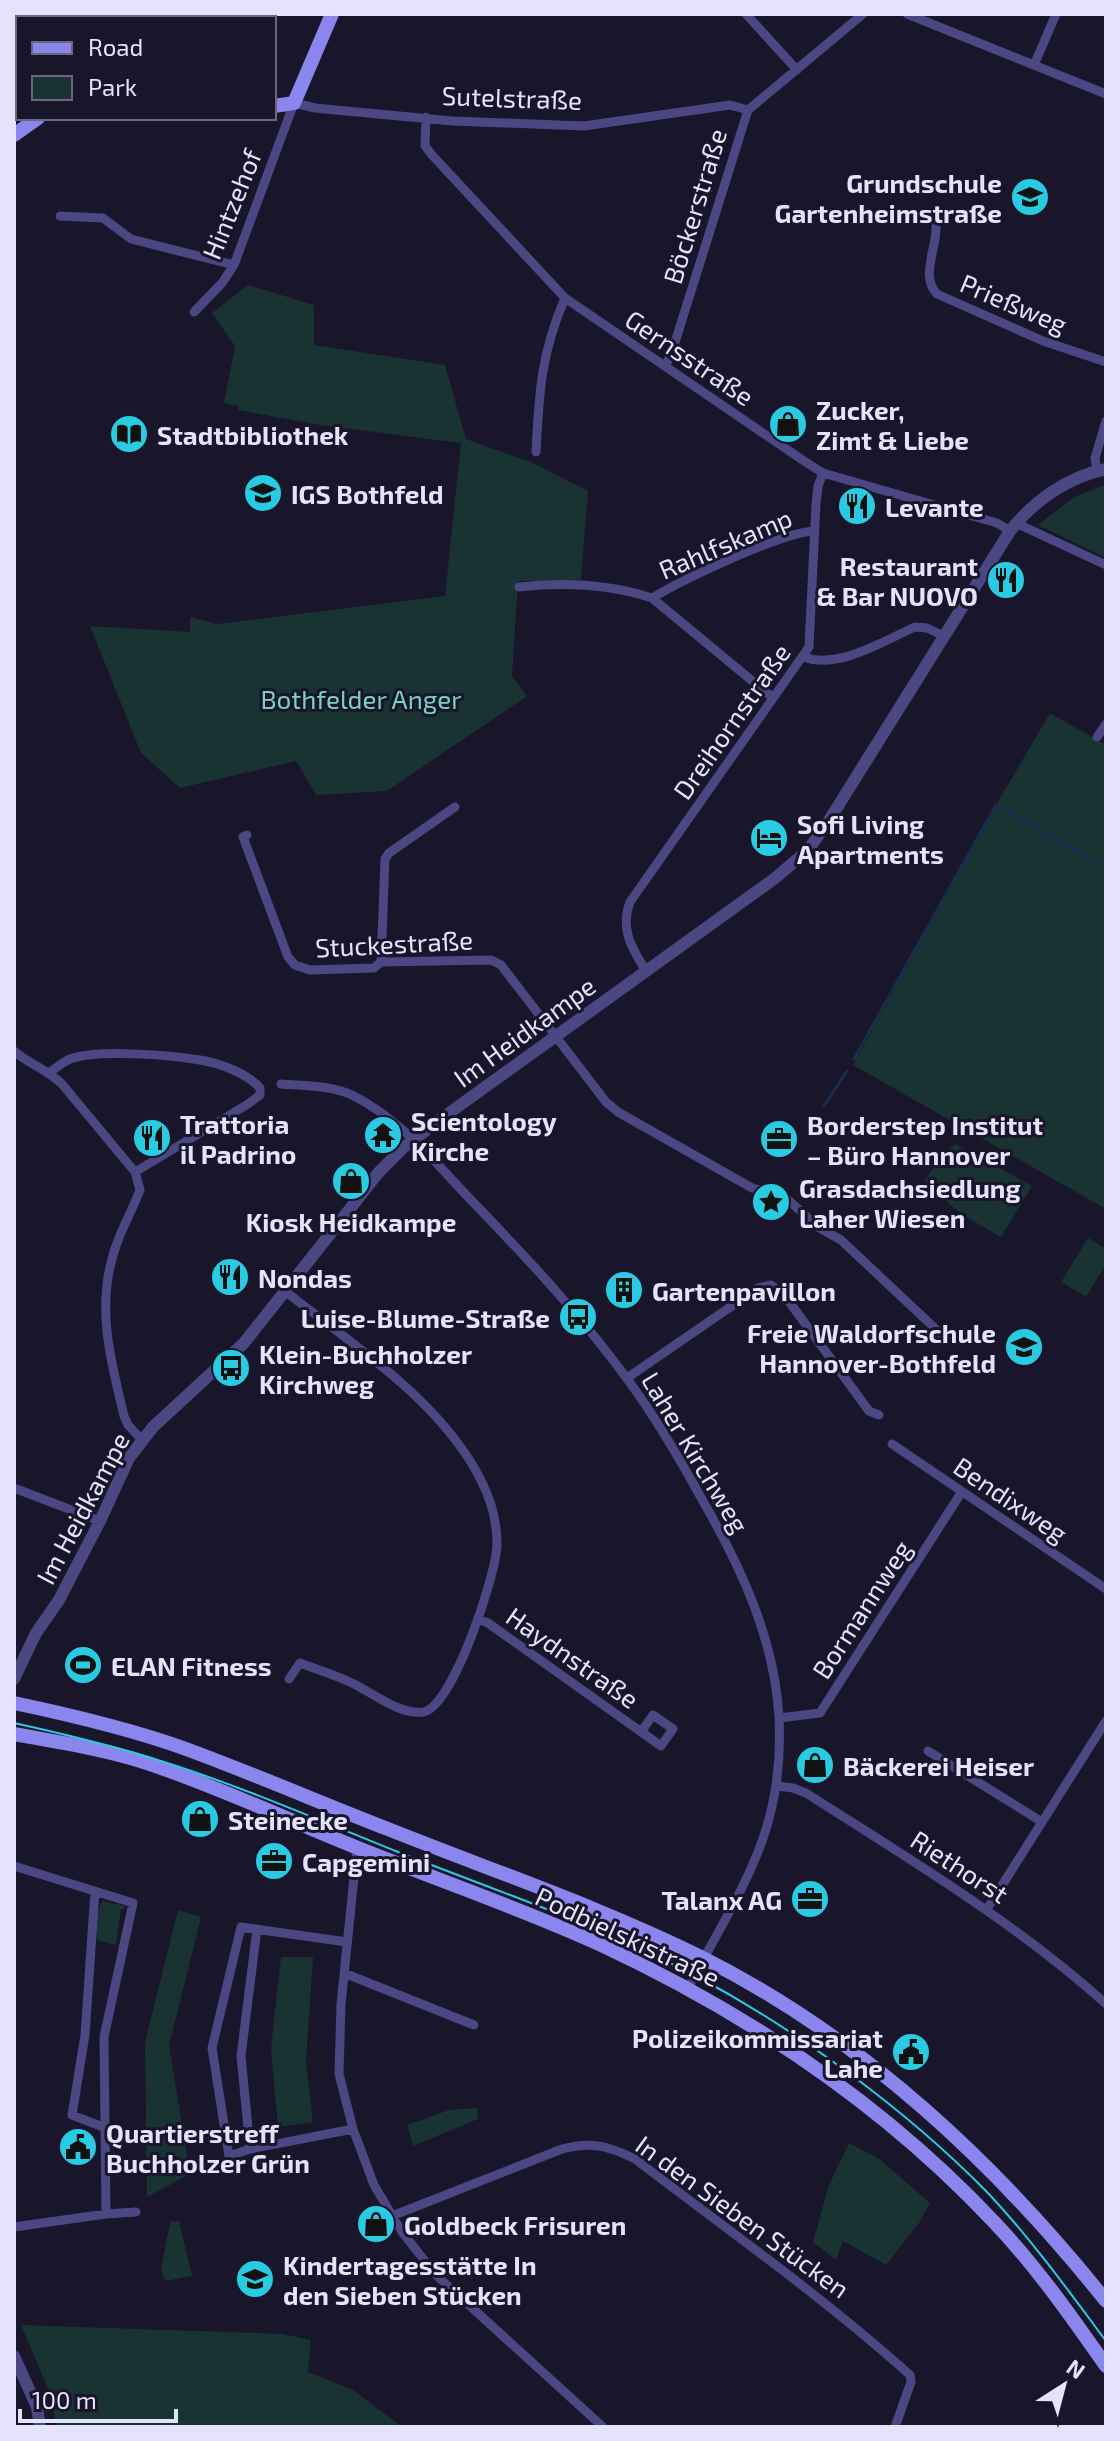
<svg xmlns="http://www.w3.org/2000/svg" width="1120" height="2441" font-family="'Exo 2',sans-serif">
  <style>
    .green { fill: #193332 }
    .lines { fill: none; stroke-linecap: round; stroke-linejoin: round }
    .stream { stroke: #192d4f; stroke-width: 3 }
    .minor { stroke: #4a4782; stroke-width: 9 }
    .tertiary { stroke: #4a4782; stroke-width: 12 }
    .secondary { stroke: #8a86ee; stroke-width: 14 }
    .tram { stroke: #28cbe1; stroke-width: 2 }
    .labels { text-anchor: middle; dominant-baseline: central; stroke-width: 6; stroke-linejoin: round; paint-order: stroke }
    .street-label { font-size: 26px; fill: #e5e2fb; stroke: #19152a }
    .poi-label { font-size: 26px; font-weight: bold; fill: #e5e2fb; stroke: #19152a; text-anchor: start }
    .park-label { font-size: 26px; fill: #76d3bd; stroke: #19152a }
  </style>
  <rect width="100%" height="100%" fill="#19152a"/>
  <path class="green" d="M248 285 314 305V345L445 365 466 439 533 463 588 491 581 580 518 581 512 676 527 696 387 791 316 795 296 761 180 788 141 753 90 626 190 632V617L217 624 445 596 461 443 320 425 238 410V406L224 403 235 346 212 313Z
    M1106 484V558L1038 525 1074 497Z
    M1050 713 1106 745V1209L853 1065 996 805Z
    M955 1144 1032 1186 1001 1237 961 1214 924 1182 942 1155Z
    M1088 1238 1106 1249V1264L1086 1297 1061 1282Z
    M102 1901 125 1906 124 1909H121L116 1945 97 1940 96 1917Z
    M178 1910 201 1917 169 2045 190 2174 147 2197 145 2043Z
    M281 1957H313L306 2062 313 2122 278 2127 271 2049Z
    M477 2108 478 2119 413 2146 407 2125 449 2110Z
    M849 2143 878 2158 930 2203 919 2223 886 2265 843 2241 836 2260 813 2242 829 2185Z
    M179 2221 192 2276 165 2281 161 2269 170 2222Z
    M21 2325 282 2334 311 2340 308 2372 353 2390 402 2427H56L52 2398Z"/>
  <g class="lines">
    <path class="stream" d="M854 1059 996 805 1106 868
      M824 1106 847 1071"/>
    <path class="minor" d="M746 14 797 70
      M907 14 1106 94
      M184 18 185 14
      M1034 65 1056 14
      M426 117 425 146 432 155 565 298 804 461 823 473 997 523 1010 531
      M60 216 103 218 131 239 234 265
      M935 217C941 244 918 274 937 294L1043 341 1106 362
      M194 312 222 283 234 265 294 103 315 108 452 121 584 126 730 105 748 110
      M665 366 671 355 748 110 863 14
      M536 452C539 393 541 353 565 298
      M1097 471 1095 458 1106 421
      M1016 523 1106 565
      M519 587C564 582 609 584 652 598L773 698
      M652 598C684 579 780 533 814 531
      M804 657C838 670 883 641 915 627L927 628 944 636
      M1097 737 1106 724
      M247 835 243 837 288 957 295 965 310 970 374 968 381 962 491 960 501 965 606 1102 618 1112 752 1188 785 1197 818 1227 841 1240 941 1334
      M381 962 385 859 389 853 455 807
      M646 971C631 947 620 929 630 902L809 647 816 504 818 486 823 473
      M14 1051C29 1064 48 1070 62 1084L135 1172 140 1190C132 1211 120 1231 114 1252 96 1308 111 1362 124 1416L128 1425 142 1440
      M50 1072C56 1068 63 1062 70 1059 97 1049 171 1055 200 1060 219 1063 247 1073 260 1088V1095L248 1104 135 1172
      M281 1084C304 1086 330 1085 352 1095 402 1120 435 1163 473 1202 528 1259 582 1317 628 1380 657 1419 681 1461 704 1503 742 1569 775 1641 779 1718 785 1834 738 1892 688 1988
      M285 1291C350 1343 428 1392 472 1464 487 1489 497 1514 497 1544 497 1573 453 1707 423 1712 401 1715 375 1695 356 1685 339 1676 318 1670 300 1663L289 1679
      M627 1378 758 1288 771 1285 785 1296 869 1411 879 1415
      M892 1444 1106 1589
      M14 1488 100 1521
      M478 1619 488 1623 661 1746 673 1729 653 1715 641 1732
      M779 1718 820 1713 961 1493
      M928 1751 1042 1822
      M777 1786 793 1788 806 1793C909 1859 1015 1922 1106 2004
      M357 1848 341 2004 339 2074 353 2129 374 2185 402 2232 436 2275 603 2427
      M14 1866 133 1903 104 2037 106 2214 14 2227
      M95 1891 85 2035 72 2115 103 2127
      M987 1909 1106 1721
      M347 1942 241 1927 212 2048 229 2156 250 2149 353 2129
      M344 1973 474 2025
      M250 2149 241 2056 257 1929
      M106 2214 136 2212
      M392 2216 562 2149C591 2141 609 2146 635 2159 728 2230 823 2297 910 2375L911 2382 895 2427"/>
    <path class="tertiary" d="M14 1679 36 1633 59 1600 100 1521 129 1458 153 1427 244 1343 379 1172 403 1148 438 1121 774 879 808 850 828 822 1010 531C1034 501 1067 477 1106 469
      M14 2356 37 2407 40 2427"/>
    <path class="secondary" d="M274 106 294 103 332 14
      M14 135 38 118
      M14 1703C71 1715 131 1729 186 1749 254 1774 321 1803 388 1829 493 1871 600 1907 701 1957 861 2037 995 2162 1106 2301
      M14 1734C58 1742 104 1749 147 1763 219 1787 288 1820 358 1848 438 1880 520 1908 599 1944 747 2013 882 2103 994 2222 1036 2266 1071 2316 1106 2366"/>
    <path class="tram" d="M14 1723C64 1734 115 1746 164 1762 243 1787 321 1821 398 1852 497 1891 601 1926 696 1976 797 2030 904 2108 985 2190 1029 2236 1068 2290 1106 2341"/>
  </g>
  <defs>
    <symbol id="school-disc" viewBox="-11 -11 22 22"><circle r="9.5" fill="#28cbe1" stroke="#19152a"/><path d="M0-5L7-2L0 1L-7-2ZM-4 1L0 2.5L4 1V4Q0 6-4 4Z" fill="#111"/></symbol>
    <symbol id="shop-disc" viewBox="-11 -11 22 22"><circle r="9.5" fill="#28cbe1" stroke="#19152a"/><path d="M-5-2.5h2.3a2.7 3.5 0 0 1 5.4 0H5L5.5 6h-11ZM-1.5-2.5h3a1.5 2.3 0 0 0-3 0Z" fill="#111"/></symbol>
    <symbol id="library-disc" viewBox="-11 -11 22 22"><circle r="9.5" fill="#28cbe1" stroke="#19152a"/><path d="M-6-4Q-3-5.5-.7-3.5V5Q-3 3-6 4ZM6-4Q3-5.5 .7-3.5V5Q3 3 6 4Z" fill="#111"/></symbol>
    <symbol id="restaurant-disc" viewBox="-11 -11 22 22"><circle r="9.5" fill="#28cbe1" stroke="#19152a"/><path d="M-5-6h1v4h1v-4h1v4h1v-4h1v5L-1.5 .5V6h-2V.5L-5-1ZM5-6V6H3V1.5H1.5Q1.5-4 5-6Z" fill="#111"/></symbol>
    <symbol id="hotel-disc" viewBox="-11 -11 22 22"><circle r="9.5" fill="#28cbe1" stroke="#19152a"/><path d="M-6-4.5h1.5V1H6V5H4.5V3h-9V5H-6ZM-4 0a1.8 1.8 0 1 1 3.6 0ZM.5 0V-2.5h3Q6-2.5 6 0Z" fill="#111"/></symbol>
    <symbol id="temple-disc" viewBox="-11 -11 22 22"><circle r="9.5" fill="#28cbe1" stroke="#19152a"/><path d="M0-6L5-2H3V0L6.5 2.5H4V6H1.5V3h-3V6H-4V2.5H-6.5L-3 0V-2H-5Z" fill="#111"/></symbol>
    <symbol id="office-disc" viewBox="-11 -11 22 22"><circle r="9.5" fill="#28cbe1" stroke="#19152a"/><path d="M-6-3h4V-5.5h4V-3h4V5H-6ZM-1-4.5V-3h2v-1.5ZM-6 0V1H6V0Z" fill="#111"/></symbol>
    <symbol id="sight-disc" viewBox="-11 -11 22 22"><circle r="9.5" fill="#28cbe1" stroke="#19152a"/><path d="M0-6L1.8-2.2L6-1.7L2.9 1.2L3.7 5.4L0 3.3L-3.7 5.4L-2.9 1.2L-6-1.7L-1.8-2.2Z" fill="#111"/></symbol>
    <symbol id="building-disc" viewBox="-11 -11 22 22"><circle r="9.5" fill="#28cbe1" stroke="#19152a"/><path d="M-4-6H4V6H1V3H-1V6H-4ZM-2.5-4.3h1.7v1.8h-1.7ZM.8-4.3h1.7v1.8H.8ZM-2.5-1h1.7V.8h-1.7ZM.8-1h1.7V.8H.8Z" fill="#111"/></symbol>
    <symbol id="bus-disc" viewBox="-11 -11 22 22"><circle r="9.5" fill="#28cbe1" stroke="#19152a"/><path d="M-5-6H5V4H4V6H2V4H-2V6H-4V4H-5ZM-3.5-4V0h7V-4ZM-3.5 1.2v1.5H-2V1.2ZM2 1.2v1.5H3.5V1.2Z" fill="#111"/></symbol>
    <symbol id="stadium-disc" viewBox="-11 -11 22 22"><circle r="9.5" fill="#28cbe1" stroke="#19152a"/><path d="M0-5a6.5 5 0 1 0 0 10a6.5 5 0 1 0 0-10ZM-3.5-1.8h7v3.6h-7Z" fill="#111"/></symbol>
    <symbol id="civic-disc" viewBox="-11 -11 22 22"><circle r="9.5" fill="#28cbe1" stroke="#19152a"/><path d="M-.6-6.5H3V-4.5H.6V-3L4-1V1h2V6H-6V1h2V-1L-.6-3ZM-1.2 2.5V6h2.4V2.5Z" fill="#111"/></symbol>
  </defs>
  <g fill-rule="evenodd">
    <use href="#school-disc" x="1008" y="175" width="44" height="44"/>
    <use href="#shop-disc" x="766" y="402" width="44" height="44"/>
    <use href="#library-disc" x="107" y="412" width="44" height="44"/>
    <use href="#school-disc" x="241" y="471" width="44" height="44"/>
    <use href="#restaurant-disc" x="835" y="484" width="44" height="44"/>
    <use href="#restaurant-disc" x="984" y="558" width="44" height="44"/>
    <use href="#hotel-disc" x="747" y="816" width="44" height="44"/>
    <use href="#temple-disc" x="361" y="1113" width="44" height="44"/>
    <use href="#restaurant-disc" x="130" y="1116" width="44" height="44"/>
    <use href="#office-disc" x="757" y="1117" width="44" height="44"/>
    <use href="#shop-disc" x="329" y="1159" width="44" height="44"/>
    <use href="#sight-disc" x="749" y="1180" width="44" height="44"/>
    <use href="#restaurant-disc" x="208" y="1255" width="44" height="44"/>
    <use href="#building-disc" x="602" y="1268" width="44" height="44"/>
    <use href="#bus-disc" x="556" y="1295" width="44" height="44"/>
    <use href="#school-disc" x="1002" y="1325" width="44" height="44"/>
    <use href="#bus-disc" x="209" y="1346" width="44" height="44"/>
    <use href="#stadium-disc" x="61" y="1643" width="44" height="44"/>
    <use href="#shop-disc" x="793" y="1743" width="44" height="44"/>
    <use href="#shop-disc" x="178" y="1797" width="44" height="44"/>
    <use href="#office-disc" x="252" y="1839" width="44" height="44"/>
    <use href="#office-disc" x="788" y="1877" width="44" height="44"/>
    <use href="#civic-disc" x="889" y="2030" width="44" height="44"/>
    <use href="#civic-disc" x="56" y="2125" width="44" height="44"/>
    <use href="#shop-disc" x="354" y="2202" width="44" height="44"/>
    <use href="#school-disc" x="233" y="2257" width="44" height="44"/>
  </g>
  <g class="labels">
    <g class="street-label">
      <text transform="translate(512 97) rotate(2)">Sutelstraße</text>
      <text transform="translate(231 204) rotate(-68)">Hintzehof</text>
      <text transform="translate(694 206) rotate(-73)">Böckerstraße</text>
      <text transform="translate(1014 303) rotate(23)">Prießweg</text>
      <text transform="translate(690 357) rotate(34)">Gernsstraße</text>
      <text transform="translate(725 543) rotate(-23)">Rahlfskamp</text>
      <text transform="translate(731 721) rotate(-55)">Dreihornstraße</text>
      <text transform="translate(394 943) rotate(-3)">Stuckestraße</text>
      <text transform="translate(524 1031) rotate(-36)">Im Heidkampe</text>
      <text transform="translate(696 1452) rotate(59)">Laher Kirchweg</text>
      <text transform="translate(1011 1499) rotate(34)">Bendixweg</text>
      <text transform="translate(82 1508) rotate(-62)">Im Heidkampe</text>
      <text transform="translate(861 1609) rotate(-57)">Bormannweg</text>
      <text transform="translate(573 1657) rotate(35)">Haydnstraße</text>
      <text transform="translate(960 1866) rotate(33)">Riethorst</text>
      <text transform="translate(628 1936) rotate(25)">Podbielskistraße</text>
      <text transform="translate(743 2216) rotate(36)">In den Sieben Stücken</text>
    </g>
    <g class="poi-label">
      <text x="1002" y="182" text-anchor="end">Grundschule<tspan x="1002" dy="30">Gartenheimstraße</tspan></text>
      <text x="816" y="409">Zucker,<tspan x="816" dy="30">Zimt &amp; Liebe</tspan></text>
      <text x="157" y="434">Stadtbibliothek</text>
      <text x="291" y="493">IGS Bothfeld</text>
      <text x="885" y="506">Levante</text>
      <text x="978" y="565" text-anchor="end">Restaurant<tspan x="978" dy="30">&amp; Bar NUOVO</tspan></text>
      <text x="797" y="823">Sofi Living<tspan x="797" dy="30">Apartments</tspan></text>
      <text x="411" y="1120">Scientology<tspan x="411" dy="30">Kirche</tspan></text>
      <text x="180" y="1123">Trattoria<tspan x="180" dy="30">il Padrino</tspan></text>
      <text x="807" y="1124">Borderstep Institut<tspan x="807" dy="30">– Büro Hannover</tspan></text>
      <text x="799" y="1187">Grasdachsiedlung<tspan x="799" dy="30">Laher Wiesen</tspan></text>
      <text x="351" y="1221" text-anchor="middle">Kiosk Heidkampe</text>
      <text x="258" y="1277">Nondas</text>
      <text x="652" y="1290">Gartenpavillon</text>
      <text x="550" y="1317" text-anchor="end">Luise-Blume-Straße</text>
      <text x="996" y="1332" text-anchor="end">Freie Waldorfschule<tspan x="996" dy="30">Hannover-Bothfeld</tspan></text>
      <text x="259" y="1353">Klein-Buchholzer<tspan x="259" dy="30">Kirchweg</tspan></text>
      <text x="111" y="1665">ELAN Fitness</text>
      <text x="843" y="1765">Bäckerei Heiser</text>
      <text x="228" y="1819">Steinecke</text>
      <text x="302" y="1861">Capgemini</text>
      <text x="782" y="1899" text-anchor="end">Talanx AG</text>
      <text x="883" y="2037" text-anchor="end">Polizeikommissariat<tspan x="883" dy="30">Lahe</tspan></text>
      <text x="106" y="2132">Quartierstreff<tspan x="106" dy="30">Buchholzer Grün</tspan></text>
      <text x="404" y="2224">Goldbeck Frisuren</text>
      <text x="283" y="2264">Kindertagesstätte In<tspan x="283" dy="30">den Sieben Stücken</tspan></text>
    </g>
    <g class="park-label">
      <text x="361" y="698">Bothfelder Anger</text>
    </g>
  </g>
  <rect width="1120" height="2441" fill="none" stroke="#e5e2fb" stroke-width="32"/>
  <rect x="16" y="16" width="260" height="104" fill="#19152a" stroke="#6b677e" stroke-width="2"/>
  <rect x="32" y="42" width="40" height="12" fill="#8a86ee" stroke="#6b677e" stroke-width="2"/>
  <text x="88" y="56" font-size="24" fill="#e5e2fb">Road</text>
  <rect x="32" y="76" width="40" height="24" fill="#193332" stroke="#6b677e" stroke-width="2"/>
  <text x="88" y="96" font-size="24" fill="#e5e2fb">Park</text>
  <g transform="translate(1064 2385) rotate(36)" stroke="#19152a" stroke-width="6" paint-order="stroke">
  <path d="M0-6L14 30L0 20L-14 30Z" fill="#e5e2fb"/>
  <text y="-12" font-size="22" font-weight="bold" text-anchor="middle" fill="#e5e2fb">N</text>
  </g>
  <path d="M20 2409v12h156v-12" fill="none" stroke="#e5e2fb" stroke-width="4"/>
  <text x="32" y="2409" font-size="24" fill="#e5e2fb" stroke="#19152a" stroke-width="6" paint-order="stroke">100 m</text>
</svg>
